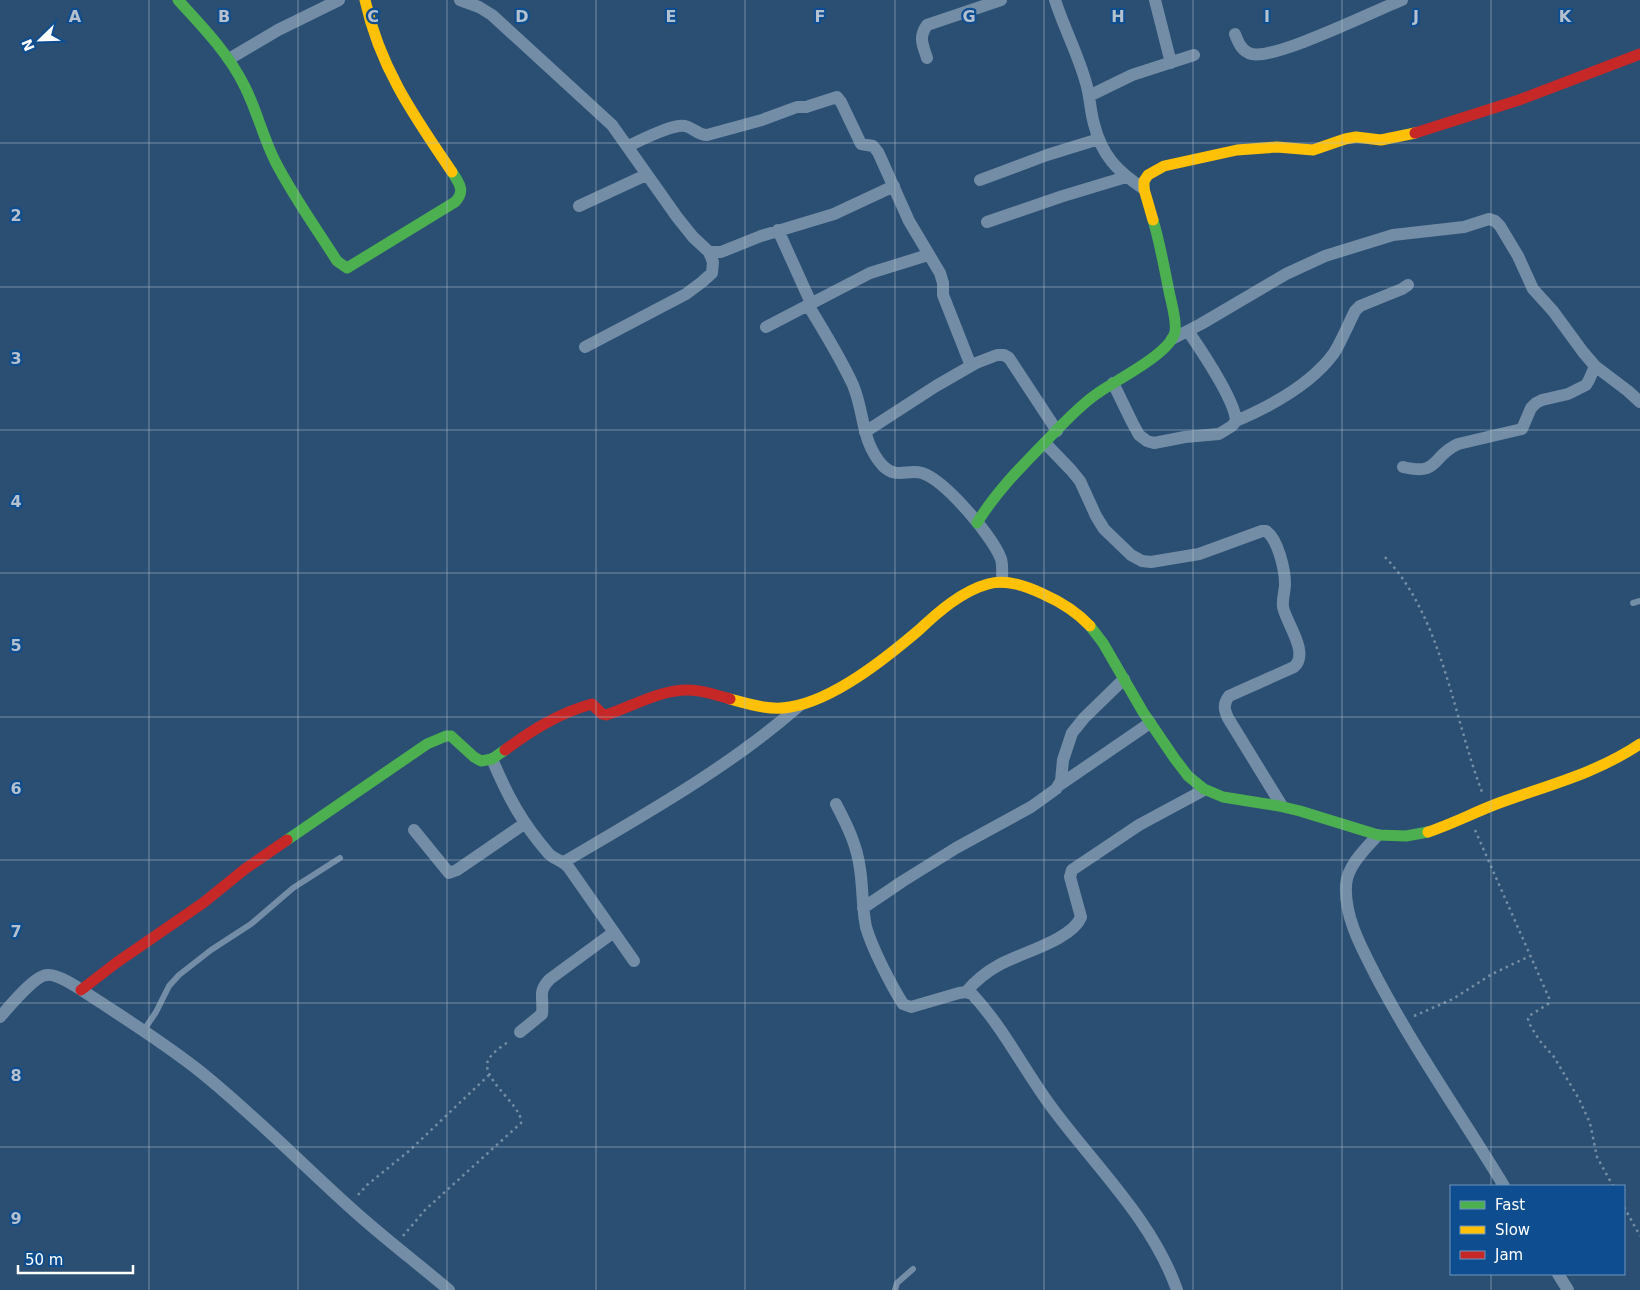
<svg xmlns="http://www.w3.org/2000/svg" width="1640" height="1290" font-family="'DejaVu Sans',sans-serif">
  <style>
    .lines { fill: none; stroke-linecap: round; stroke-linejoin: round }
    .path { stroke: #738da6; stroke-width: 2.5; stroke-dasharray: 2.5 4; stroke-linecap: butt }
    .lane { stroke: #738da6; stroke-width: 6 }
    .street { stroke: #738da6; stroke-width: 12 }
    .fast { stroke: #4caf50; stroke-width: 11 }
    .slow { stroke: #ffc107; stroke-width: 11 }
    .jam { stroke: #c62828; stroke-width: 11 }
    .grid { fill: none; stroke: #b5c1ce; stroke-width: 1; stroke-opacity: 0.55 }
    .grid-label { font-size: 16px; text-anchor: middle; font-weight: bold; fill: #b5c1ce; stroke: #0e4e90; stroke-width: 4.5; stroke-linejoin: round; paint-order: stroke }
  </style>
  <rect width="100%" height="100%" fill="#2b4f73"/>
  <g class="lines">
    <path class="path" d="M1385 557C1442 617 1453 716 1482 792
      M1475 830 1549 998 1548 1004 1529 1016 1528 1019 1531 1027 1540 1041 1554 1057 1579 1099 1590 1123 1597 1157 1613 1186
      M1414 1016 1453 999 1492 974 1530 956
      M358 1195 367 1185 409 1151 490 1074
      M1624 1207 1640 1236
      M403 1236 425 1210 521 1123C523 1104 473 1075 491 1056 496 1050 504 1045 509 1041"/>
    <path class="lane" d="M1633 603 1640 601
      M144 1030 156 1012 169 986 179 975 211 950 251 924 293 888 340 858
      M895 1290 897 1283 913 1269"/>
    <path class="street" d="M460 0 479 7 492 15 612 125 677 217 693 237 709 252H721L761 236 834 214 894 186
      M1055 0C1064 28 1078 54 1086 83 1090 96 1090 110 1094 124 1102 156 1117 171 1144 189
      M1155 0 1171 63
      M1235 34C1238 42 1242 52 1252 54 1275 60 1374 11 1402 0
      M927 58C923 45 918 38 927 25L1001 0
      M229 59 278 30 339 0
      M1089 96 1132 75 1194 55
      M628 146C642 140 671 124 685 126 694 128 698 135 707 135L762 120 797 107H806L837 97 841 102 861 144 873 146 878 152 909 221 940 273 943 283V295L971 366
      M980 180 1047 155 1099 139
      M579 206 646 175
      M987 222 1063 196 1126 177
      M778 230 811 303
      M808 305C824 331 840 357 853 385 865 414 861 442 883 466 896 479 908 469 922 473 945 480 993 537 1001 559 1003 566 1002 575 1002 582
      M766 327 870 273 928 255
      M1172 339 1201 324 1286 274 1325 256 1393 235 1464 227 1489 219 1495 221 1500 226 1518 256 1533 289 1553 311 1583 352 1595 366 1628 391 1640 402
      M585 347 686 294 702 282 712 273 713 262 709 252
      M1113 383 1132 422 1139 435 1147 441 1154 443 1185 437 1219 434 1232 426 1236 421C1235 400 1201 350 1188 331
      M1236 421C1271 406 1311 385 1334 353 1342 340 1348 325 1355 311L1360 306 1402 289 1408 285
      M865 432 936 386 976 363 997 355H1004L1009 358 1057 431
      M1045 443 1071 470 1080 481 1096 516 1104 529 1131 555 1142 561 1151 562 1199 554 1262 531H1266C1278 539 1285 570 1285 584 1285 591 1282 599 1283 607 1286 623 1310 653 1294 667L1229 696C1223 704 1224 709 1228 718L1282 806
      M1403 467C1440 476 1431 456 1458 444L1522 429 1531 408 1536 403 1542 400 1568 394 1586 385 1589 380 1595 366
      M492 759C508 797 522 823 549 854 555 860 563 860 569 868L634 961
      M1058 786 1150 723
      M836 804C847 825 857 845 860 869 863 888 862 908 866 927 872 948 891 985 903 1004L911 1007 959 993 966 992 972 994C1004 1028 1025 1072 1053 1109 1096 1167 1153 1221 1177 1290
      M414 830 449 873 457 870 524 824
      M1378 835C1366 848 1347 866 1346 885 1344 918 1363 950 1377 978 1415 1050 1462 1117 1504 1186
      M564 862C645 814 728 768 799 706
      M863 908 903 881 956 848 1031 807 1056 789 1061 781 1063 760 1072 733 1084 718 1124 679
      M966 992C976 980 986 972 999 965 1020 953 1072 940 1081 917L1070 877 1072 870 1139 825 1204 790
      M0 1017C9 1007 35 975 47 975 60 973 88 995 100 1002 135 1025 170 1047 202 1073 255 1116 303 1165 353 1210 384 1238 417 1263 449 1290
      M520 1032 542 1014C544 997 537 992 550 979L614 932
      M1558 1274 1568 1290"/>
    <path class="fast" d="M178 0C203 27 229 54 245 87 257 111 263 137 275 161 293 196 316 228 337 261L347 268 455 202C466 191 459 183 452 172
      M977 523C997 490 1024 464 1051 436 1066 421 1080 405 1098 393 1116 380 1170 354 1175 332 1177 321 1171 302 1169 291 1164 267 1160 243 1153 220
      M1090 626 1103 643 1143 712 1175 759 1188 776 1204 789 1223 797 1279 806 1300 811 1378 835 1406 836 1428 832
      M287 840 427 744 446 736H451L474 757 481 761 492 759 505 750"/>
    <path class="slow" d="M365 0C380 68 414 116 452 172
      M1153 220 1144 189V181L1148 175 1164 166 1237 150 1277 147 1313 150 1345 139 1356 137 1381 140 1415 133
      M730 699C749 704 770 711 790 707 834 700 886 658 919 630 938 612 962 591 988 584 1007 579 1026 586 1043 594 1061 602 1076 611 1090 626
      M1428 832C1452 824 1475 812 1499 803 1548 785 1595 774 1640 744"/>
    <path class="jam" d="M1415 133 1519 100 1640 54
      M505 750C532 730 559 713 592 704L602 714 606 715C633 706 659 690 688 690 702 690 717 695 730 699
      M81 990 116 963 203 903 245 869 287 840"/>
  </g>
  <path class="grid" d="M149 0V1290M298 0V1290M447 0V1290M596 0V1290M745 0V1290M895 0V1290M1044 0V1290M1193 0V1290M1342 0V1290M1491 0V1186M0 143H1640M0 287H1640M0 430H1640M0 573H1640M0 717H1640M0 860H1640M0 1003H1640M0 1147H1640M1491 1274V1290"/>
  <g class="grid-label">
    <text x="75" y="22">A</text>
    <text x="224" y="22">B</text>
    <text x="373" y="22">C</text>
    <text x="522" y="22">D</text>
    <text x="671" y="22">E</text>
    <text x="820" y="22">F</text>
    <text x="969" y="22">G</text>
    <text x="1118" y="22">H</text>
    <text x="1267" y="22">I</text>
    <text x="1416" y="22">J</text>
    <text x="1565" y="22">K</text>
    <text x="16" y="221">2</text>
    <text x="16" y="364">3</text>
    <text x="16" y="507">4</text>
    <text x="16" y="651">5</text>
    <text x="16" y="794">6</text>
    <text x="16" y="937">7</text>
    <text x="16" y="1081">8</text>
    <text x="16" y="1224">9</text>
  </g>
  <rect x="1450" y="1185" width="175" height="90" fill="#0e4e90" stroke="#6e95bc"/>
  <rect x="1460" y="1201" width="25" height="8" fill="#4caf50" stroke="#6e95bc"/>
  <text x="1495" y="1210" font-size="15" fill="#ffffff">Fast</text>
  <rect x="1460" y="1226" width="25" height="8" fill="#ffc107" stroke="#6e95bc"/>
  <text x="1495" y="1235" font-size="15" fill="#ffffff">Slow</text>
  <rect x="1460" y="1251" width="25" height="8" fill="#c62828" stroke="#6e95bc"/>
  <text x="1495" y="1260" font-size="15" fill="#ffffff">Jam</text>
  <g transform="translate(40 40) rotate(247)" stroke="#0e4e90" stroke-width="4" paint-order="stroke">
  <path d="M0-4L9 19L0 12L-9 19Z" fill="#ffffff"/>
  <text y="-8" font-size="14" font-weight="bold" text-anchor="middle" fill="#ffffff">N</text>
  </g>
  <path d="M18 1265v8h115v-8" fill="none" stroke="#ffffff" stroke-width="2.5"/>
  <text x="25" y="1265" font-size="15" fill="#ffffff" stroke="#0e4e90" stroke-width="4" paint-order="stroke">50 m</text>
</svg>
